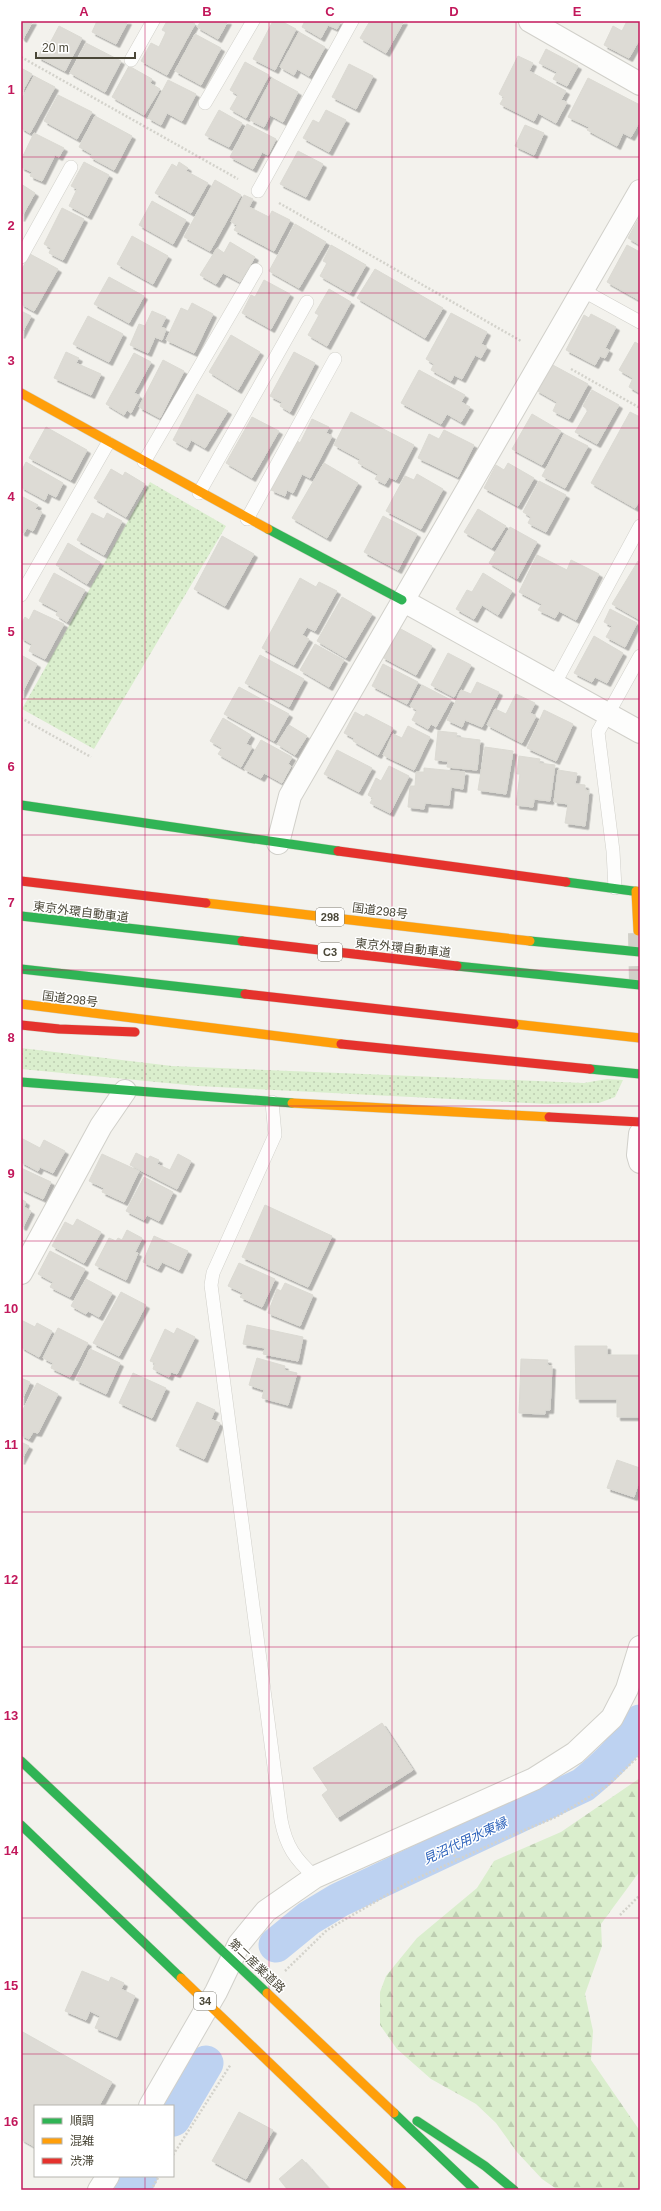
<svg xmlns="http://www.w3.org/2000/svg" width="661" height="2211" font-family="Arial,'Noto Sans JP',sans-serif">
  <style>
    .green { fill: url(#green-dots) }
    .forest { fill: url(#forest-firs) }
    .lines { fill: none; stroke-linecap: round; stroke-linejoin: round }
    .canal { stroke: #bdd2f1; stroke-width: 35 }
    .building { fill: #dddbd5; stroke: #dbdad3; filter: url(#shadow) }
    .secondary-tunnel { stroke: #d1d0c9; stroke-width: 22; stroke-dasharray: 22 11; stroke-linecap: butt }
    .lane-casing { stroke: #d1d0ca; stroke-width: 14 }
    .street-casing { stroke: #d1d0ca; stroke-width: 24 }
    .fast-casing { stroke: #d3d1c4; stroke-width: 10 }
    .slow-casing { stroke: #d3d1c4; stroke-width: 10 }
    .jam-casing { stroke: #d3d1c4; stroke-width: 10 }
    .path { stroke: #d3d2cb; stroke-width: 2.5; stroke-dasharray: 2 2; stroke-linecap: butt }
    .lane { stroke: #fdfdfc; stroke-width: 13 }
    .street { stroke: #fdfdfc; stroke-width: 22 }
    .fast { stroke: #30b455; stroke-width: 9 }
    .slow { stroke: #ff9f0a; stroke-width: 9 }
    .jam { stroke: #e5322d; stroke-width: 9 }
    .grid { fill: none; stroke: #c2185b; stroke-width: 1; stroke-opacity: 0.55 }
    .labels { text-anchor: middle; dominant-baseline: central; stroke-width: 3; stroke-linejoin: round; paint-order: stroke }
    .shield { fill: #fff; stroke: #807e74; stroke-width: 1 }
    .shield-label { font-size: 11px; font-weight: bold; fill: #4a4738 }
    .street-label { font-size: 12px; fill: #4a4738; stroke: #fff }
    .water-label { font-size: 13px; font-style: italic; fill: #2c62bb; stroke: #fff }
    .neatline { fill: none; stroke: #c2185b; stroke-width: 1.5 }
    .grid-label { font-size: 13px; text-anchor: middle; font-weight: bold; fill: #c2185b }
  </style>
  <defs>
    <pattern id="green-dots" width="8" height="8" patternUnits="userSpaceOnUse"><rect width="8" height="8" fill="#daeecd"/><path d="M2 2h.1M6 6h.1" fill="none" stroke="#bdcdb1" stroke-width="1.8" stroke-linecap="round"/></pattern>
    <pattern id="forest-firs" width="22" height="20" patternUnits="userSpaceOnUse"><rect width="22" height="20" fill="#daeecd"/><path d="M5 1l3.5 6h-7zM16 11l3.5 6h-7z" fill="#bdcdb1"/></pattern>
    <filter id="shadow"><feDropShadow dx="3.5" dy="3.5" stdDeviation="0" flood-color="#0004"/></filter>
  </defs>
  <rect width="100%" height="100%" fill="#f3f2ed"/>
  <path class="green" d="M150 482 226 526 94 749 22 709Z
    M21 1048 172 1066 584 1083 607 1079 623 1080 615 1097 599 1103 547 1104 198 1086 21 1069Z"/>
  <path class="forest" d="M640 1778V1871L601 1924 602 1946 585 1994 593 2031 591 2060 640 2131V2190H558L542 2179 516 2151 496 2123 476 2104 431 2079 397 2049 380 2025V1992L386 1976 417 1938 477 1888 494 1861 561 1832Z"/>
  <g class="lines">
    <path class="canal" d="M276 1945 309 1918 339 1900 583 1785C606 1766 625 1748 640 1722
      M173 2119 206 2063
      M132 2190 140 2176"/>
  </g>
  <path class="building" d="M21 21H33L23 39 21 37Z
    M97 21H128L116 44 92 32Z
    M167 21H190L195 24 167 75 141 61 151 43 159 47 166 32 162 30Z
    M201 21H228L218 39 197 27Z
    M273 21H281L296 29 275 70 253 59Z
    M305 21H341L337 29 328 25 321 38 302 27Z
    M370 21H404L386 53 360 38Z
    M627 21H640V43L638 42 629 58 604 45 613 26 622 31Z
    M59 26 82 38 65 71 38 57 46 41 50 43Z
    M299 32 325 47 309 76 297 69 294 75 280 67Z
    M195 34 221 48 201 85 175 71Z
    M86 43 121 61 105 92 70 73Z
    M546 49 578 66 567 86 553 79 557 72 539 63Z
    M518 56 533 63 529 71 566 91 561 100 567 102 556 123 538 113 534 121 500 104 504 97 499 94Z
    M245 62 269 75 246 118 230 109 238 95 230 90Z
    M349 64 373 76 356 109 332 97Z
    M129 66 152 79 150 83 160 89 144 115 112 97Z
    M21 68 32 74 22 92 21 91Z
    M34 76 55 87 30 133 21 128V100Z
    M272 78 298 92 283 122 270 115 264 127 250 120Z
    M588 78 640 105V121L631 137 623 133 617 146 587 130 589 127 568 117Z
    M168 80 196 94 182 121 167 113 161 125 148 118Z
    M58 95 92 112 77 139 44 121Z
    M219 110 242 123 229 147 205 135Z
    M326 110 346 120 329 152 303 138 313 120 319 123Z
    M95 116 132 136 114 170 90 157 92 154 79 147Z
    M247 124 276 139 268 155 262 152 253 169 230 157Z
    M525 125 544 133 534 155 515 146Z
    M34 133 64 148 59 157 55 155 42 181 30 176 32 172 21 167V160Z
    M298 151 323 164 306 197 280 184Z
    M84 162 109 175 88 216 69 206 77 189 71 186Z
    M179 162 188 168 186 171 208 183 191 213 155 193 172 164 177 167Z
    M215 180 241 195 210 251 184 237Z
    M21 184 35 193 21 218Z
    M244 195 253 199 249 207 269 217 272 211 290 220 274 251 234 230 237 225 231 222Z
    M152 201 186 220 173 244 139 225Z
    M62 208 84 219 63 260 49 253 51 248 44 244Z
    M640 216V245L628 238Z
    M295 224 326 242 299 288 269 271Z
    M132 236 168 256 153 284 117 264Z
    M230 242 255 257 240 282 223 273 216 284 200 275 217 248 224 253Z
    M331 245 366 265 350 293 320 276 327 263 323 261Z
    M627 245 640 252 639 300 607 282Z
    M30 254 58 269 34 311 21 304V271Z
    M375 269 443 308 425 338 357 298Z
    M109 277 144 296 129 323 94 304Z
    M264 280 290 294 271 329 242 313 251 295 255 297Z
    M329 289 351 302 327 346 308 335 319 315 315 313Z
    M192 303 213 314 194 353 166 340 181 308 188 311Z
    M21 311 31 316 21 335Z
    M152 311 166 317 161 327 166 329 162 340 155 337 148 353 130 345 139 324 145 326Z
    M451 313 487 332 481 344 487 347 481 358 475 355 462 379 454 375 451 381 431 370 434 364 426 359Z
    M591 314 616 327 605 348 609 350 605 358 600 356 595 365 566 350 584 315 589 318Z
    M88 316 123 334 109 362 73 344Z
    M231 335 260 352 238 390 209 372Z
    M635 342 640 345V393L629 387 633 378 619 370Z
    M66 352 79 358 76 363 101 374 91 395 54 378Z
    M294 352 315 363 290 412 280 406 282 402 270 396Z
    M134 353 151 362 134 393 140 396 131 413 127 410 124 415 106 404Z
    M163 360 184 371 160 418 139 407Z
    M551 364 588 384 569 419 553 411 557 402 536 390Z
    M419 370 465 395 461 402 470 407 461 422 447 414 441 424 401 403Z
    M592 390 619 405 597 444 575 432 588 410 583 406Z
    M197 394 228 411 205 448 191 440 187 448 173 440Z
    M351 412 414 445 396 480 389 477 385 484 375 479 378 474 358 463 360 459 334 445Z
    M630 412 640 417V500L635 508 591 483Z
    M532 414 561 431 542 465 512 449Z
    M252 417 279 431 252 478 226 463Z
    M312 419 329 427 326 433 332 436 310 478 302 474 293 493 287 490 285 496 271 490 296 440 300 443Z
    M46 427 87 450 71 480 29 458Z
    M444 430 474 445 458 477 418 458 429 434 439 439Z
    M564 434 588 446 565 488 542 476Z
    M26 462 63 483 56 497 48 493 45 500 21 487V472Z
    M324 463 358 483 327 538 292 518Z
    M508 463 534 478 518 506 484 488 496 465 504 470Z
    M111 469 123 476 125 472 145 484 126 517 94 498Z
    M417 474 443 489 421 529 386 511 405 476 414 480Z
    M539 481 566 495 546 532 528 523 531 517 523 512Z
    M21 496 38 505 35 509 42 512 33 531 27 528 24 533 21 532Z
    M478 509 506 526 492 548 464 532Z
    M92 513 104 519 107 513 122 521 104 555 77 540Z
    M383 516 417 534 398 570 364 552Z
    M510 527 537 542 517 579 489 563Z
    M222 536 254 554 225 606 194 589Z
    M68 543 100 562 87 584 56 565Z
    M537 555 567 570 571 560 599 574 576 620 559 611 555 618 538 610 542 604 519 592Z
    M638 561 640 562V620L612 604Z
    M54 573 85 590 67 622 56 615 58 611 39 601Z
    M483 573 512 591 498 615 482 605 474 619 456 609 467 590 472 592Z
    M300 578 316 587 319 582 337 591 315 631 307 627 302 635 309 639 294 665 262 648Z
    M342 597 372 614 346 658 317 641Z
    M610 609 637 623 625 647 606 637 612 626 604 622Z
    M34 610 64 624 45 659 29 651 32 644 21 638V624L25 617 29 620Z
    M399 628 432 646 416 675 382 657Z
    M594 636 623 653 607 683 595 677 592 682 574 673Z
    M315 644 344 660 329 687 300 670Z
    M448 653 471 665 454 697 431 685Z
    M21 655 37 664 21 695Z
    M260 655 304 679 289 707 245 683Z
    M383 664 418 682 407 704 372 686Z
    M477 682 499 692 482 727 465 720 462 727 447 720 461 690 471 694Z
    M422 685 451 700 436 727 431 724 428 729 412 720 417 710 410 706Z
    M239 687 289 714 274 741 224 714Z
    M516 694 535 703 530 713 536 716 522 743 487 725 495 709 506 714Z
    M544 710 573 724 556 761 527 748Z
    M355 712 364 717 366 714 393 728 378 755 353 741 354 738 344 733Z
    M223 718 251 735 246 744 252 747 241 767 218 754 222 748 210 741Z
    M289 725 307 736 295 755 277 744Z
    M408 726 430 737 414 770 383 755 393 734 402 738Z
    M438 731 457 733 456 737 480 740 477 770 447 767 448 761 435 760Z
    M261 740 292 757 288 764 291 766 282 783 264 773 261 778 244 769Z
    M485 747 513 751 506 794 478 790Z
    M337 750 372 768 359 792 324 774Z
    M519 756 540 759 539 763 555 765 550 801 534 799 533 807 516 805 520 774H517Z
    M389 766 409 776 390 813 370 803 373 798 368 795 376 778 381 781Z
    M424 768 465 772 463 789 451 787 449 805 425 803 424 809 408 807 410 786H415L416 772H424Z
    M558 770 577 773 575 784 585 785V790L589 791 585 826 565 823 568 804 554 802Z
    M21 1138 40 1148 44 1140 65 1151 53 1173 40 1167 38 1171 21 1162Z
    M136 1153 148 1159 150 1156 159 1160 157 1164 170 1170 178 1154 191 1161 177 1189 130 1165Z
    M102 1154 139 1171 124 1202 102 1192 104 1188 89 1181Z
    M21 1168 51 1182 43 1199 21 1189Z
    M144 1177 173 1192 159 1221 147 1215 144 1220 126 1211Z
    M21 1199 26 1202 24 1207 31 1211 23 1227 21 1226Z
    M265 1205 332 1236 308 1287 242 1257Z
    M77 1219 101 1232 84 1263 52 1246 65 1222 73 1226Z
    M127 1230 142 1238 135 1252 138 1253 126 1280 95 1265 109 1238 116 1241 118 1238 122 1240Z
    M154 1236 188 1251 179 1270 162 1262 158 1269 143 1262Z
    M50 1251 85 1269 70 1297 50 1287 53 1282 38 1274Z
    M239 1263 275 1279 262 1307 240 1297 243 1293 228 1286Z
    M86 1279 112 1293 99 1317 88 1311 86 1314 71 1306Z
    M285 1283 313 1295 300 1326 268 1313 277 1289 281 1291Z
    M121 1292 146 1305 119 1356 93 1343Z
    M21 1320 35 1327 37 1323 52 1331 39 1357 21 1347Z
    M247 1325 303 1337 298 1361 263 1354 265 1348 243 1344Z
    M58 1328 88 1343 70 1377 51 1368 53 1363 43 1358Z
    M177 1328 195 1337 177 1374 171 1372 169 1377 153 1369 155 1363 150 1361 165 1329 174 1334Z
    M575 1346H607V1355H640V1417H617V1399H576Z
    M90 1349 120 1363 106 1394 76 1380Z
    M257 1358 285 1366 284 1370 297 1373 288 1405 262 1398 264 1390 249 1385Z
    M521 1359 548 1360 547 1365 552 1366 550 1410H545V1414L519 1413Z
    M133 1373 166 1388 152 1418 119 1403Z
    M21 1378 30 1382 21 1402Z
    M37 1383 58 1394 38 1433 33 1432 29 1439 21 1435V1413Z
    M197 1402 215 1410 211 1419 220 1423 204 1459 176 1446Z
    M21 1442 29 1446 21 1461Z
    M617 1460 640 1468V1479L634 1497 607 1488Z
    M382 1723 413 1770 337 1818 322 1795 328 1790 313 1768Z
    M82 1971 109 1982 111 1977 124 1983 121 1989 135 1996 117 2037 95 2028 100 2016 90 2011 86 2020 65 2011Z
    M21 2031 112 2082 99 2106H35V2147L21 2139Z
    M239 2112 273 2130 246 2179 212 2161Z
    M302 2159 330 2190H288L279 2179Z"/>
  <g class="lines">
    <path class="secondary-tunnel" d="M639 933 640 984"/>
    <defs>
      <path id="lane" d="M131 60 153 21
        M205 103 253 21
        M258 191 352 21
        M21 257 71 167
        M582 290 640 322
        M144 462 256 270
        M199 493 307 302
        M247 519 335 359
        M21 595 108 443
        M554 685 640 526
        M615 888 613 851 598 732 640 656
        M272 1102 275 1135 213 1273 211 1285 281 1820C286 1846 295 1859 315 1877"/>
      <path id="street" d="M530 21 640 84
        M402 600 640 732
        M278 843 290 796 640 191
        M640 1134 638 1155 640 1162
        M21 1273 101 1126 125 1091
        M150 2106 216 1992 239 1944 266 1911 315 1877 534 1779 575 1753 612 1718 627 1689 640 1647
        M99 2190 108 2176"/>
      <path id="fast" d="M268 529 402 600
        M21 805 338 851
        M566 882 640 892
        M21 916 242 941
        M530 941 640 952
        M457 966 640 985
        M21 969 245 994
        M590 1069 640 1074
        M21 1082 292 1103
        M21 1761 267 1993
        M21 1825 181 1978
        M394 2113 475 2190
        M417 2121 485 2166 514 2190"/>
      <path id="slow" d="M21 393 268 529
        M636 891 638 931
        M206 903 530 941
        M21 1004 341 1044
        M514 1024 640 1038
        M292 1103 549 1117
        M181 1978 402 2190
        M267 1993 394 2113"/>
      <path id="jam" d="M338 851 566 882
        M21 881 206 903
        M242 941 457 966
        M245 994 514 1024
        M21 1025 59 1029 135 1032
        M341 1044 590 1069
        M549 1117 640 1122"/>
    </defs>
    <use href="#lane" class="lane-casing"/>
    <use href="#street" class="street-casing"/>
    <use href="#fast" class="fast-casing"/>
    <use href="#slow" class="slow-casing"/>
    <use href="#jam" class="jam-casing"/>
    <path class="path" d="M21 57 238 179
      M279 203 521 341
      M571 369 640 408
      M21 718 91 757
      M450 1848 457 1860
      M620 1915 640 1895
      M285 1971 327 1930 409 1882 503 1839 556 1817 607 1786 640 1755
      M173 2155 231 2064
      M151 2190 159 2176"/>
    <use href="#lane" class="lane"/>
    <use href="#street" class="street"/>
    <use href="#fast" class="fast"/>
    <use href="#slow" class="slow"/>
    <use href="#jam" class="jam"/>
  </g>
  <path class="grid" d="M145 21V2106M269 21V2190M392 21V2190M516 21V2190M21 157H640M21 293H640M21 428H640M21 564H640M21 699H640M21 835H640M21 970H640M21 1106H640M21 1241H640M21 1376H640M21 1512H640M21 1647H640M21 1783H640M21 1918H640M21 2054H640M145 2176V2190"/>
  <g class="labels">
    <g class="shield">
      <rect x="316" y="908" width="28" height="18" rx="3"/>
      <rect x="318" y="943" width="24" height="18" rx="3"/>
      <rect x="194" y="1992" width="22" height="18" rx="3"/>
    </g>
    <g class="shield-label">
      <text x="330" y="917">298</text>
      <text x="330" y="952">C3</text>
      <text x="205" y="2001">34</text>
    </g>
    <g class="street-label">
      <text transform="translate(380 911) rotate(7)">国道298号</text>
      <text transform="translate(81 912) rotate(7)">東京外環自動車道</text>
      <text transform="translate(403 948) rotate(6)">東京外環自動車道</text>
      <text transform="translate(70 999) rotate(7)">国道298号</text>
      <text transform="translate(257 1966) rotate(43)">第二産業道路</text>
    </g>
    <g class="water-label">
      <text transform="translate(465 1841) rotate(-25)">見沼代用水東縁</text>
    </g>
  </g>
  <rect width="661" height="2211" fill="none" stroke="#ffffff" stroke-width="44"/>
  <rect x="34" y="2105" width="140" height="72" fill="#ffffff" stroke="#b7b5af"/>
  <rect x="42" y="2118" width="20" height="6" fill="#30b455" stroke="#b7b5af"/>
  <text x="70" y="2125" font-size="12" fill="#4a4738">順調</text>
  <rect x="42" y="2138" width="20" height="6" fill="#ff9f0a" stroke="#b7b5af"/>
  <text x="70" y="2145" font-size="12" fill="#4a4738">混雑</text>
  <rect x="42" y="2158" width="20" height="6" fill="#e5322d" stroke="#b7b5af"/>
  <text x="70" y="2165" font-size="12" fill="#4a4738">渋滞</text>
  <path d="M36 52v6h99v-6" fill="none" stroke="#4a4738" stroke-width="2"/>
  <text x="42" y="52" font-size="12" fill="#4a4738" stroke="#ffffff" stroke-width="3" paint-order="stroke">20 m</text>
  <rect x="22" y="22" width="617" height="2167" class="neatline"/>
  <g class="grid-label">
    <text x="84" y="16">A</text>
    <text x="207" y="16">B</text>
    <text x="330" y="16">C</text>
    <text x="454" y="16">D</text>
    <text x="577" y="16">E</text>
    <text x="11" y="94">1</text>
    <text x="11" y="230">2</text>
    <text x="11" y="365">3</text>
    <text x="11" y="501">4</text>
    <text x="11" y="636">5</text>
    <text x="11" y="771">6</text>
    <text x="11" y="907">7</text>
    <text x="11" y="1042">8</text>
    <text x="11" y="1178">9</text>
    <text x="11" y="1313">10</text>
    <text x="11" y="1449">11</text>
    <text x="11" y="1584">12</text>
    <text x="11" y="1720">13</text>
    <text x="11" y="1855">14</text>
    <text x="11" y="1990">15</text>
    <text x="11" y="2126">16</text>
  </g>
</svg>
